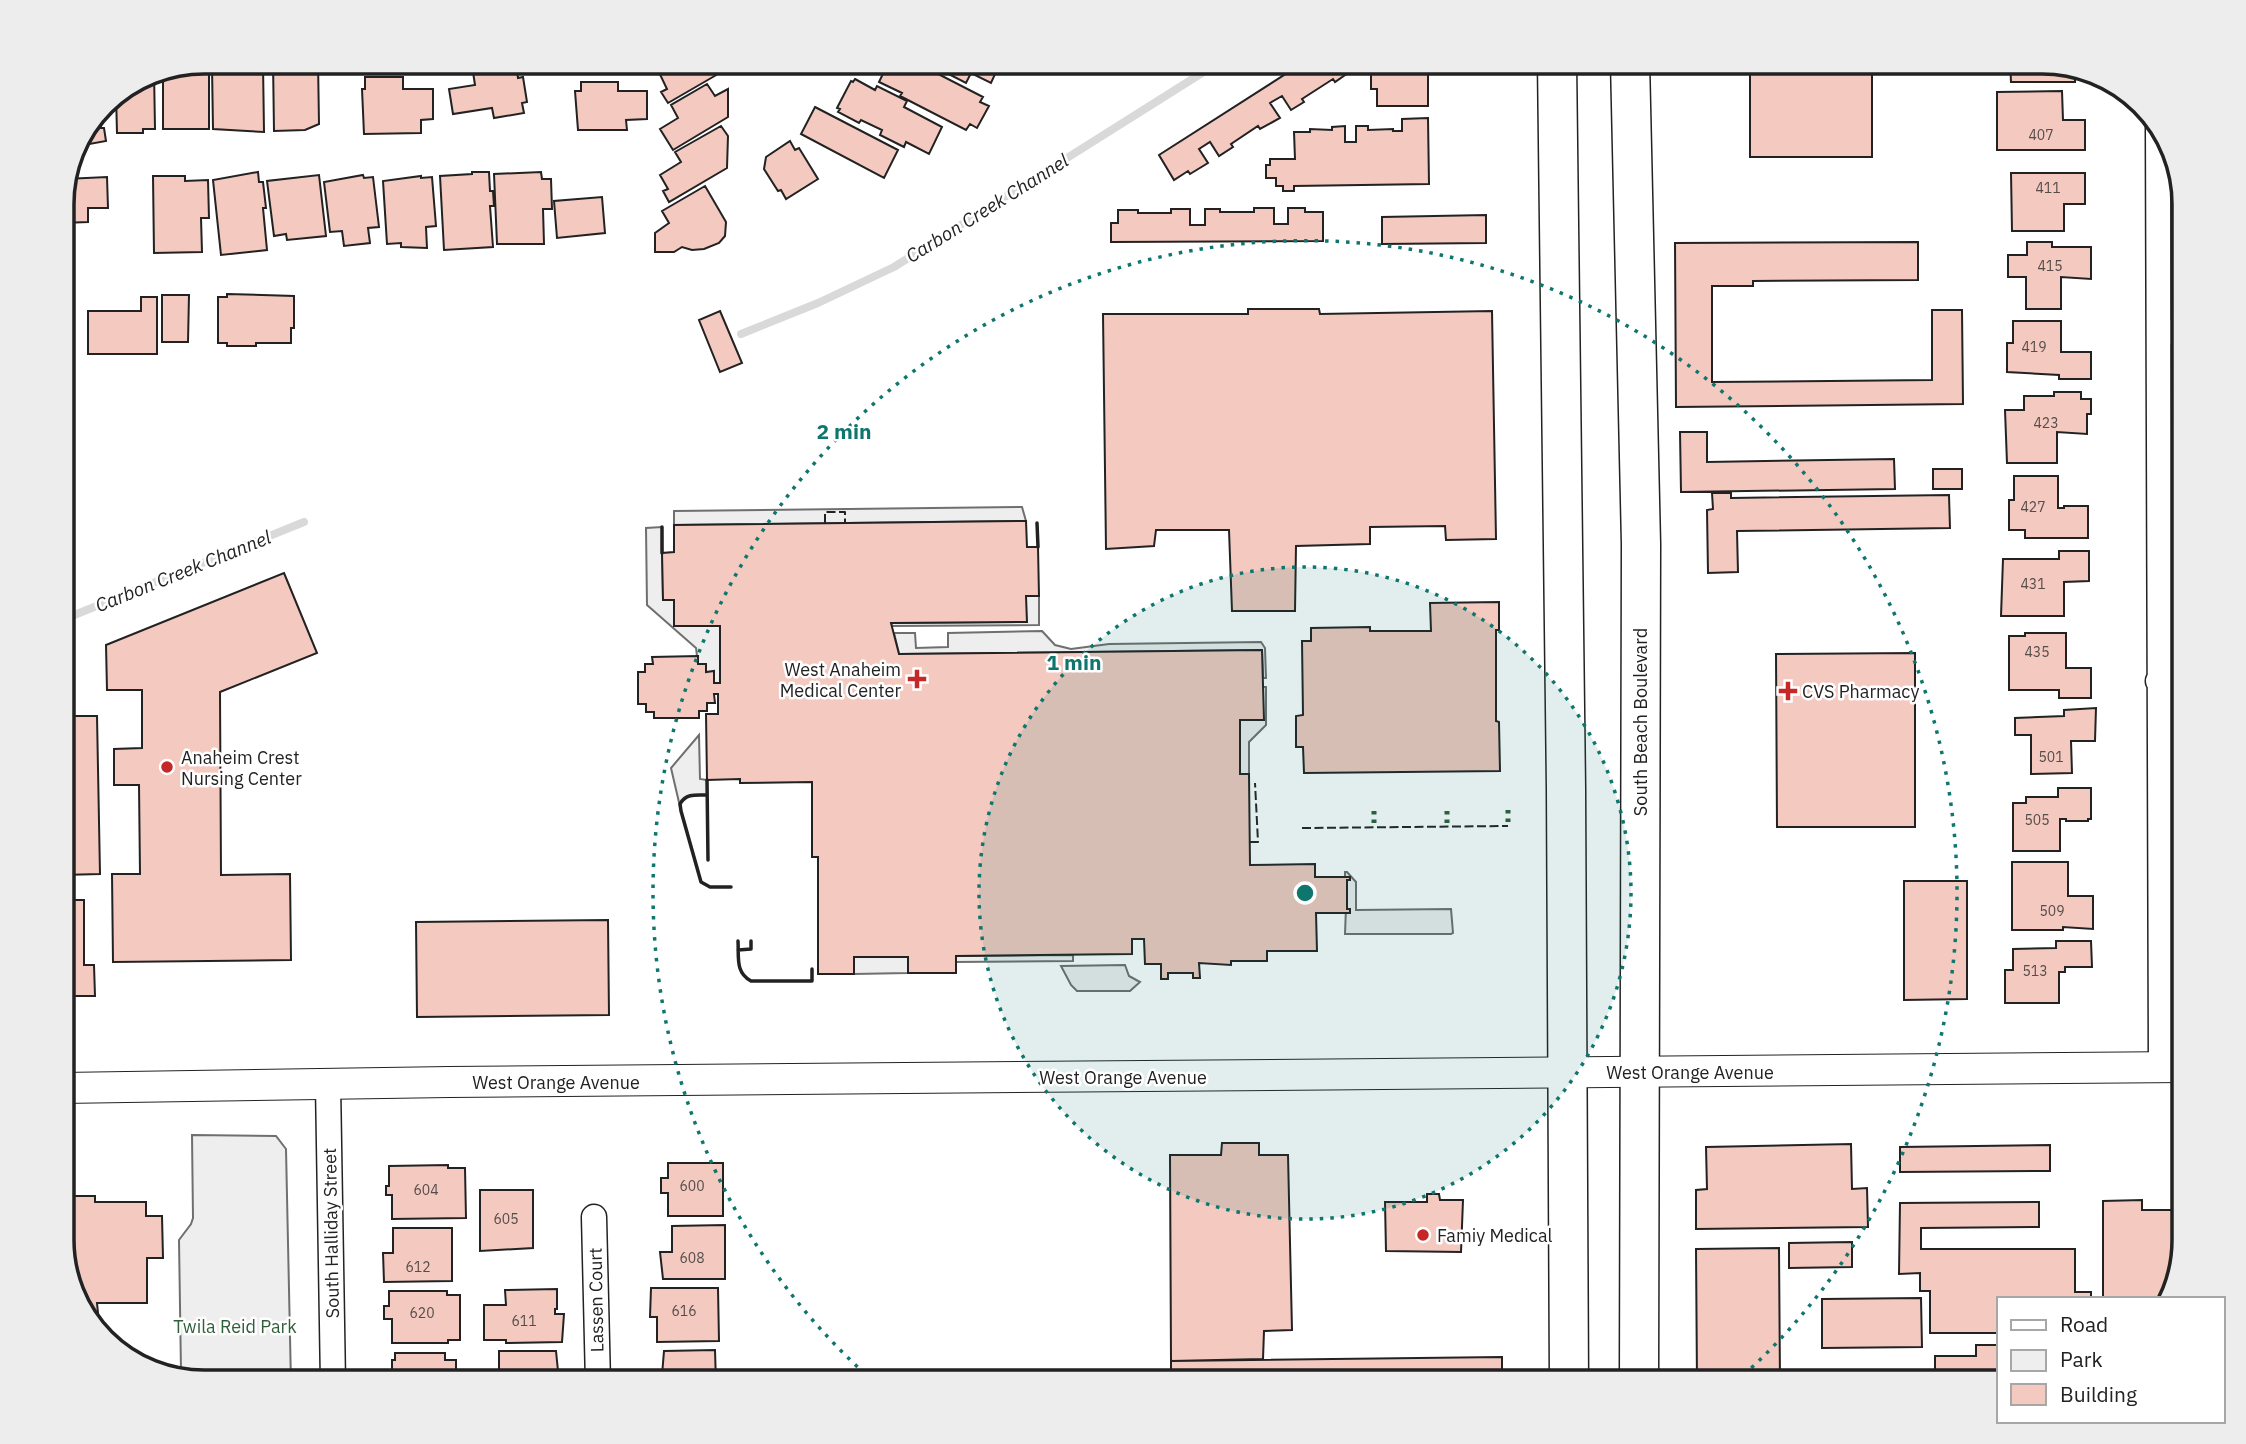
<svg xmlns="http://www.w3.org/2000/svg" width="2246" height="1444" font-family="'IBM Plex Sans',sans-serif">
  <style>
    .green { fill: #eee; stroke: #6f6f6f; stroke-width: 2 }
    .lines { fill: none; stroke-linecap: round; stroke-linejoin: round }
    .stream { stroke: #d9d9d9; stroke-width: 8 }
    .building { fill: #f3c9c0; stroke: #222; stroke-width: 2 }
    .minor-casing { stroke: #222; stroke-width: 27 }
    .tertiary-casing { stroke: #222; stroke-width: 32 }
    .primary-casing { stroke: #222; stroke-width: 41 }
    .minor { stroke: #fff; stroke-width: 24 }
    .tertiary { stroke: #fff; stroke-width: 30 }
    .primary { stroke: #fff; stroke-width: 38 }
    .hedge { stroke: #2f5e38; stroke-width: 5; stroke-dasharray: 3.5 5; stroke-linecap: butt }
    .fence { stroke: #222; stroke-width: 2; stroke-dasharray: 9 3.5; stroke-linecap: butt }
    .wall { stroke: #222; stroke-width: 3.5 }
    .ring { fill: none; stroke: #0f766e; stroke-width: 3.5; stroke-dasharray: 3.5 7 }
    .poi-dot { fill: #c62828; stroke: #fff; stroke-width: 2.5 }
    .labels { text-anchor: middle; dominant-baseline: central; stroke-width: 5; stroke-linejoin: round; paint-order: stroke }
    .number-label { font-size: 14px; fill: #564c4a }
    .poi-label { font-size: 18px; fill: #222; stroke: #fff; text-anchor: start }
    .street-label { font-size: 18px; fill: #222; stroke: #fff }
    .park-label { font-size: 18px; fill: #2f5e38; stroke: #fff }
    .water-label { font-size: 19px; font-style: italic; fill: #222; stroke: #fff }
    .rim { fill: none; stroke: #222; stroke-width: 3.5 }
    .centre { fill: #0f766e; stroke: #fff; stroke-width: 3.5 }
    .ring-label { font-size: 21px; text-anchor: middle; font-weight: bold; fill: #0f766e; stroke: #fff; stroke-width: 5; stroke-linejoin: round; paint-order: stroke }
  </style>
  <rect width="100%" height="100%" fill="#fff"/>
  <path class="green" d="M1022 507 1026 521 674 525V511Z
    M662 527 663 600H674V626H720V683H714V672H706V664H698L696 648 647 605 646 528Z
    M1026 596H1039V625L892 626 891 623 1026 622Z
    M1042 631 1055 645 1071 649 1109 644 1261 642 1265 648 1266 678H1263L1262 650 899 654 894 633H915L916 648 948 647V633Z
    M1263 687H1266V725L1249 742V774H1240V720L1263 719Z
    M699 735 700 779 707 780V795C697 795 686 793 680 804L681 811 671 768Z
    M1345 872H1347L1356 882V910L1451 909 1453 933 1451 934H1345L1347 880H1349L1350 877H1345Z
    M1073 955V961L956 962V956Z
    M854 957H908V973L854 974Z
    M1125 965 1129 976 1140 982 1130 991H1077L1071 985 1061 966Z
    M192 1135 276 1136 286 1149 291 1383H203L177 1375 181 1372 179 1240 191 1224 193 1218Z"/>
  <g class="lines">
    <path class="stream" d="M741 334 818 303 894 267 1221 61
      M62 620 304 522"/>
  </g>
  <path class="building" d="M203 61H209V129H163V69Z
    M273 61H318L319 124 305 130 274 131Z
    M364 61H430L431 67 370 74 369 63H364Z
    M477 61H508L479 67Z
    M579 61H639L580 69Z
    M661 61H720L725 70 668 103 661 92 667 89 655 64Z
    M889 61H906L915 66 917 63 983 97 980 102 989 106 977 128 970 124 966 130 900 96 902 93 879 82Z
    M923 61H1001L991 83 971 73 966 83Z
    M1029 61H1061L1054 74Z
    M1306 61H1341L1348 73 1335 82 1333 79 1302 99 1304 102 1291 110 1282 96 1270 103 1280 118 1260 129 1258 126 1231 144 1233 147 1219 156 1210 142 1199 149 1208 163 1190 174 1188 171 1174 180 1159 155Z
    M1389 61H1428V106H1377V89H1371V71H1389Z
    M1750 61H1872V157H1750Z
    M2010 61H2043L2075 71V82H2011Z
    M220 64H263L264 132 213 129 212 66Z
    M516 65 518 78 523 77 527 102 522 103 524 113 494 118 492 108 453 114 449 89 475 85 473 72Z
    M154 71 155 129H143V133H117L116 94Z
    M365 77H403V89H433V119L421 120V133L364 134 362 89H365Z
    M855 79 875 90 877 86 907 101 904 107 942 127 929 154 906 142 904 147 880 135 882 130 861 120 859 123 838 112 840 109 837 108 851 81 853 82Z
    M581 82H618V91H647V119L626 120 627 130H578L575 91H581Z
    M707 84 715 96 728 89V117L673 150 660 129 678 118 671 105Z
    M2062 91 2063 120H2085V150H1997V92Z
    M815 107 898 150 884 178 801 134Z
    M1428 118 1429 184 1294 186V191H1283V186H1276V178H1266V165H1270V159H1295L1294 132H1310V129L1332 130V127L1345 126V142H1356V126H1368V130L1393 129V131H1402V119Z
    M99 120 101 128H104L106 141 78 146 80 161 69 162 72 149 91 121Z
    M721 126 728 136 727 168 669 202 663 191 668 189 660 175 681 162 675 152Z
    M790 141 795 150 799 148 818 179 786 199 781 190 778 191 764 169 766 157Z
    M258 172 259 182H263L266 208H263L267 250 221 255 213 180Z
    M472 172H489L490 191H493L494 206H490L493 247 444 250 440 176 472 174Z
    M541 172 542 179H551L552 209H543L544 244H497L494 174Z
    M2011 173H2085V204H2064V231H2012Z
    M319 175 326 236 287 240 286 234 274 236 267 181Z
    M363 175 364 178 373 177 379 227 368 228 370 243 344 246 342 231 330 232 324 182Z
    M153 176H185V181L208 180 209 218H201L202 252 154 253Z
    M421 176V178L432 177 436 226 426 227 427 248 401 247V243L387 244 383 181Z
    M107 177 108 208H88V222L62 223V194L65 179Z
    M705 186 726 222 725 236 719 243 704 249 692 250 682 247 674 252H655V233L669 223 662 211Z
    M602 197 605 233 557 238 554 201Z
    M1254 208H1274V224H1288V208H1305V212H1323V241L1111 242V223H1118V210H1138V213H1171V209H1190V225H1205V209H1220V212H1254Z
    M1486 215V243L1382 244V217Z
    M1918 242V280L1753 281V286H1712V382L1932 380V310H1962L1963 404 1676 407 1675 243Z
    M2027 242H2052V247H2091V279L2061 277V309H2026V277H2008V255H2027Z
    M227 294 294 296V328H291V343H256V346H227V343H218V297H227Z
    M162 295H189L188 342H162Z
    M141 297H157V354H88V311H141Z
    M62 299H73L74 338H62Z
    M1248 309H1319L1320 314 1492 311 1496 539 1446 540 1445 526 1370 527V544L1296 546 1295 611H1232L1229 530H1156L1154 546 1106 549 1103 314H1248Z
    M720 311 742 363 720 372 699 320Z
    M2013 321H2061V352H2091V379H2059V375L2007 372V343H2013Z
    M2054 392H2081V399H2091V414H2087V434L2057 432V463H2007L2005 410H2024V396H2054Z
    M1680 432H1707V462L1894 459 1895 489 1681 492Z
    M1933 469H1962V489H1933Z
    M2014 476H2058V508H2064V506H2088V538H2025V530H2009V500H2014Z
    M1712 493H1731V498L1949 495 1950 528 1737 531 1738 572 1708 573 1707 510 1713 509Z
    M1026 521 1027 547H1038L1039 596H1026L1027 622 891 623 899 654 1262 650 1264 720H1240V774H1249L1250 865 1315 864V877H1350V880H1347V909H1350V913H1316L1317 951H1267V961H1231V965L1199 963 1200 978H1193V973H1168V979H1161V964H1145L1144 939H1132V954L956 956V973H908V957H854V974H818V857H812V782L740 783V779L707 780 706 714H718V694H714L715 703H707V711H699V718H654V712H646V704H638V672H645V664H653L652 657 698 656V664H706V672L714 671V683H720V626H674V600H663L662 553 674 552V525Z
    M2059 551H2089V581L2064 582V616H2001L2003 559H2059Z
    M284 573 317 653 220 692 221 875 290 874 291 960 113 962 112 874H140L139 785H114V749L142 748V690H107L106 645Z
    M1499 602V630H1496V721L1499 722 1500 771 1304 773 1303 747H1296V716L1303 715 1302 641H1311V628L1370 627V631H1431L1430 603Z
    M2025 633H2066V668H2091V698H2059V690H2009V636H2025Z
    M1915 653V827H1777L1776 654Z
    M2096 708 2095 741H2071L2072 773 2031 774V735H2015V718L2064 716V710Z
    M62 716H97L100 874 62 875Z
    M2058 788H2091V819H2088V821H2066V819H2060V851H2013V803H2026V797H2058Z
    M2012 862H2068V896H2093V929L2063 927V930H2012Z
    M1904 881H1967V999L1904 1000Z
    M65 900H84V965H94L95 996H67V971H64V978H62V915H65Z
    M608 920 609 1015 417 1017 416 922Z
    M2056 941H2091L2092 967H2065V972H2059V1003H2005V970H2013V949L2056 948Z
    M1222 1143H1259V1155H1288L1292 1330 1264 1331 1263 1359 1171 1361 1170 1155H1221Z
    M1851 1144 1852 1189 1867 1188 1868 1227 1696 1229V1190L1707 1189 1706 1147Z
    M2050 1145V1171L1900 1172V1147Z
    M668 1163H723V1216H668V1193H661V1178H668Z
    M448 1165V1168H465L466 1218 392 1219V1195H386V1186H389V1166Z
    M480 1190H533V1248L480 1251Z
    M1427 1194H1439L1440 1200H1463L1461 1252 1386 1251 1385 1202H1427Z
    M62 1196H95V1202H146V1216H162L163 1258H147V1303H97L98 1313H85V1317L80 1311 62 1250Z
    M2142 1200V1210H2185V1241L2167 1299H2103V1201Z
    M2039 1202V1227L1921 1228V1249H2075V1292H2091V1299H1999V1333H1930V1291H1920V1273L1899 1274 1900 1203Z
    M725 1225V1279H663L660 1252H672V1226Z
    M393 1228H452V1281L384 1282 383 1253H393Z
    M1852 1242V1267L1789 1268V1243Z
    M1779 1248 1780 1383H1697L1696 1249Z
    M651 1288H718L719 1341 657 1342V1317H650Z
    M557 1289V1309H555V1314H564L562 1342 506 1343V1340H484V1305H506L505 1290Z
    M389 1291H447V1295H460V1340H448V1343H392V1319H384V1306H389Z
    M1921 1298 1922 1347 1822 1348V1299Z
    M1976 1345H1999V1383H1935V1356H1976Z
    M715 1350 716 1383H656V1375H662L664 1351Z
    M499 1351H556L559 1381 499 1383Z
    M395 1353H445V1360H456V1378H453V1383H385V1379H395V1375H392V1360H395Z
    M1502 1357V1383H1171V1361Z
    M1823 1379H1921V1383H1823Z"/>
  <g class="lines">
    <defs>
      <path id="minor" d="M2158 124 2161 1067
        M2159 332H2185
        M2158 681H2185
        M328 1084 333 1383
        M594 1217 598 1383"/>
      <path id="tertiary" d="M62 1088 449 1082 2185 1067"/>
      <path id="primary" d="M1557 61 1566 789 1569 1383
        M1630 61 1641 544 1639 1383"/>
    </defs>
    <use href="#minor" class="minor-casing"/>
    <use href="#tertiary" class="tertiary-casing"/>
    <use href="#primary" class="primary-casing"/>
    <use href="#minor" class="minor"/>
    <use href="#tertiary" class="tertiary"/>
    <use href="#primary" class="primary"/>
    <path class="hedge" d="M1508 810V825
      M1374 811V826
      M1447 811V825"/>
    <path class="fence" d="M825 523V512H845V523
      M1302 828 1508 826
      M1250 842H1258L1255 783"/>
    <path class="wall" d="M1037 523 1038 547
      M662 527V553
      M707 780 708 860
      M707 795C697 795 686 793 680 804L681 811 701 882 710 887H731
      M738 941C739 957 735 972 751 981H812V969
      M738 950 751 949V941"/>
  </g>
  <circle cx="1305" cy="893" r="326" fill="#0f766e" fill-opacity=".12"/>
  <g class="ring">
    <circle cx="1305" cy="893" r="326"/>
    <path d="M873 1381A652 652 0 1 1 1737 1381"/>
  </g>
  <g class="poi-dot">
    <path d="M913.5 668.5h7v7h7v7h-7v7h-7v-7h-7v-7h7z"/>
    <path d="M1784.5 680.5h7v7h7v7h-7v7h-7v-7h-7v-7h7z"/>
    <circle cx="167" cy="767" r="7"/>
    <circle cx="1423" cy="1235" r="7"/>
  </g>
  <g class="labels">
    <g class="number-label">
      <text x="2041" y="135">407</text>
      <text x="2048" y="188">411</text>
      <text x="2050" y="266">415</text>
      <text x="2034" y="347">419</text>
      <text x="2046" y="423">423</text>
      <text x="2033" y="507">427</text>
      <text x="2033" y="584">431</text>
      <text x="2037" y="652">435</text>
      <text x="2051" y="757">501</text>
      <text x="2037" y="820">505</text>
      <text x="2052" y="911">509</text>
      <text x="2035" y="971">513</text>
      <text x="692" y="1186">600</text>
      <text x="426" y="1190">604</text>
      <text x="506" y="1219">605</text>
      <text x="692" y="1258">608</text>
      <text x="418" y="1267">612</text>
      <text x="684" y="1311">616</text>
      <text x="422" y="1313">620</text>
      <text x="524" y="1321">611</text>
    </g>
    <g class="poi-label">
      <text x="901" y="669" text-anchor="end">West Anaheim<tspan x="901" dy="21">Medical Center</tspan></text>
      <text x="1802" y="691">CVS Pharmacy</text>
      <text x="181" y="757">Anaheim Crest<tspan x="181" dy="21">Nursing Center</tspan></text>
      <text x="1437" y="1235">Famiy Medical</text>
    </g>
    <g class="street-label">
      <text transform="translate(1640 722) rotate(-90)">South Beach Boulevard</text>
      <text x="1690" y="1072">West Orange Avenue</text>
      <text x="1123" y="1077">West Orange Avenue</text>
      <text x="556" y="1082">West Orange Avenue</text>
      <text transform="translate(331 1233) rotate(-91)">South Halliday Street</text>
      <text transform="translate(596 1300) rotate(-91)">Lassen Court</text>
    </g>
    <g class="park-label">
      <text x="235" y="1326">Twila Reid Park</text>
    </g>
    <g class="water-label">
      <text transform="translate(987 208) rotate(-32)">Carbon Creek Channel</text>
      <text transform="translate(183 571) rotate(-22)">Carbon Creek Channel</text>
    </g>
  </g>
  <path d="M0 0H2246V1444H0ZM204 74H2042A130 130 0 0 1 2172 204V1240A130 130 0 0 1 2042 1370H204A130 130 0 0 1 74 1240V204A130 130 0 0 1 204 74Z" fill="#ededed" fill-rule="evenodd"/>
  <path class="rim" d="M204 74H2042A130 130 0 0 1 2172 204V1240A130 130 0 0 1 2042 1370H204A130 130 0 0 1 74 1240V204A130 130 0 0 1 204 74Z"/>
  <circle cx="1305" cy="893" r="10" class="centre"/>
  <g class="ring-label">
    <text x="844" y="439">2 min</text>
    <text x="1074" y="670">1 min</text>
  </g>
  <rect x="1997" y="1297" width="228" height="126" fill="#ffffff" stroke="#a7a7a7" stroke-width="2"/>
  <rect x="2011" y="1320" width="35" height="10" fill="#ffffff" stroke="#a7a7a7" stroke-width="2"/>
  <text x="2060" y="1332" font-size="21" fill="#222222">Road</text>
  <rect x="2011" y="1350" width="35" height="21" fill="#eeeeee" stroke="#a7a7a7" stroke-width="2"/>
  <text x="2060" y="1367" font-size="21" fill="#222222">Park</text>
  <rect x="2011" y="1384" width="35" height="21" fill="#f3c9c0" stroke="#a7a7a7" stroke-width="2"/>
  <text x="2060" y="1402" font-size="21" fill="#222222">Building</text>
</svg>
